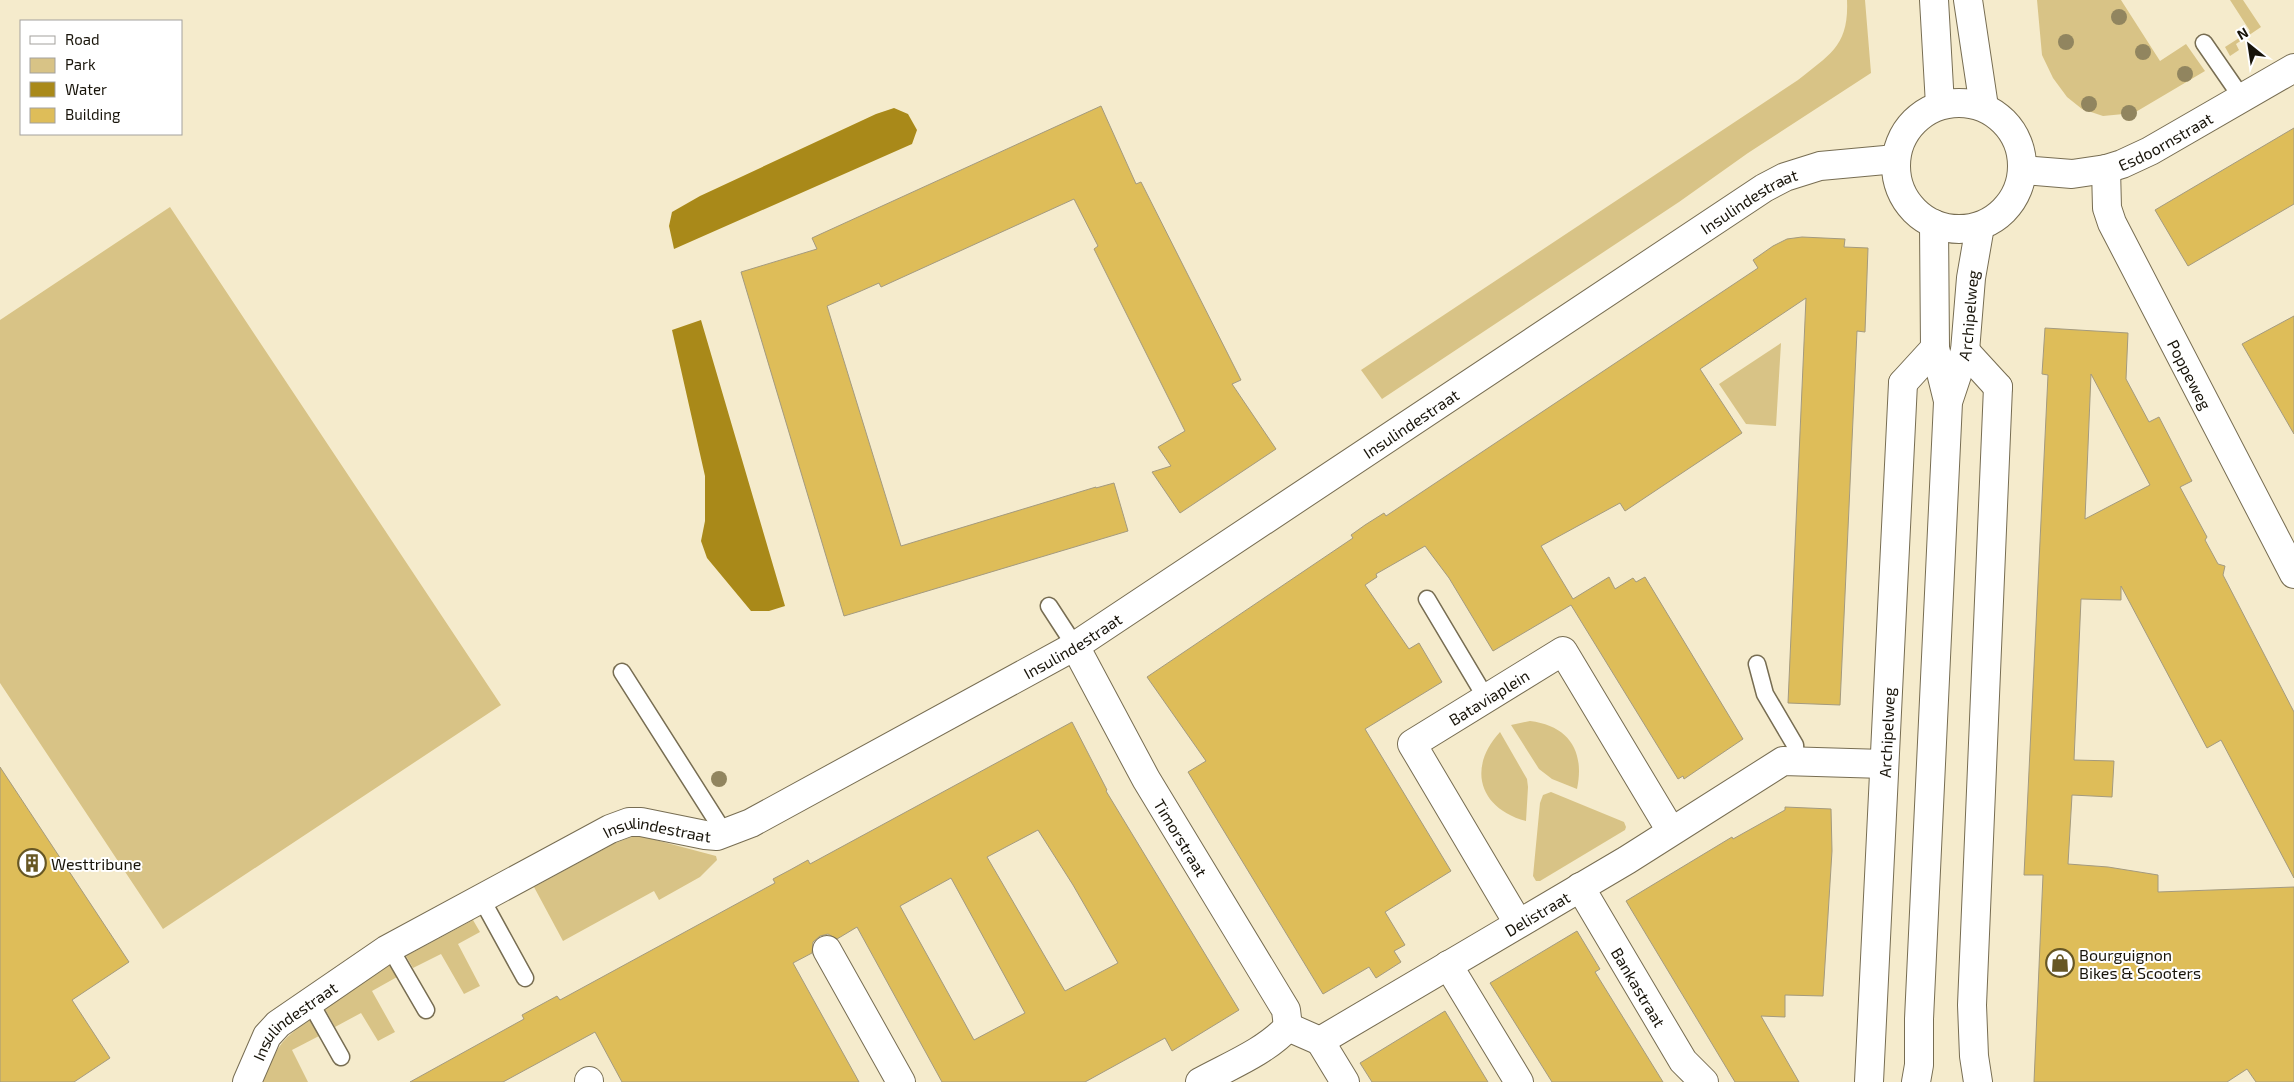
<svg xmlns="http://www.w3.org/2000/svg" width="2294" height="1082" font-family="'Exo 2',sans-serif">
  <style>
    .green { fill: #d8c386 }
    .water { fill: #a98919 }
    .building { fill: #debd59; stroke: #a49a7e; fill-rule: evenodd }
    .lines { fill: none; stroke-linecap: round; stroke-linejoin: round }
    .lane-casing { stroke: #776d52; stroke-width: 19 }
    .street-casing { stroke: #776d52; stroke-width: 30 }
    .secondary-casing { stroke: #776d52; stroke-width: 30 }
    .lane { stroke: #fff; stroke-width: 16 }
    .street { stroke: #fff; stroke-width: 28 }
    .secondary { stroke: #fff; stroke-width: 28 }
    .tree { fill: #91855f }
    .labels { text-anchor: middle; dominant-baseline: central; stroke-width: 4; stroke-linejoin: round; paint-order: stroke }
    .street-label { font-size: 16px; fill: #18140a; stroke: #fff }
    .poi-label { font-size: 16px; fill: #18140a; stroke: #fff; text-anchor: start }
  </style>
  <rect width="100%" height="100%" fill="#f5ebcc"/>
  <path class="green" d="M1847 0H1865L1871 73 1748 153 1679 202 1382 399 1361 370 1798 80C1830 54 1849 46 1847 0Z
    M2037 0H2121L2160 61 2186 44 2205 71 2134 113 2103 116 2082 109 2067 97 2053 78 2042 55Z
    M2230 0H2243L2261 27 2236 44 2239 50 2230 56 2225 47 2250 31Z
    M170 207 501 705 163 929 0 683V320Z
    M1781 343 1776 426 1746 424 1719 384Z
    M1530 721C1569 726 1585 751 1577 789L1552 779 1539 769 1511 725Z
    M1500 732 1527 779 1528 787 1526 821C1479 808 1467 768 1500 732Z
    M1551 792 1624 822 1626 827 1625 830 1540 881H1536L1533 876 1540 803 1543 795Z
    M637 835 716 856 717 860 700 877 659 900 654 891 563 941 534 887 615 843Z
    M473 920 480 932 458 944 480 986 464 994 441 954 413 968 406 956Z
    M390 965 397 977 372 991 395 1032 378 1041 361 1013 335 1027 325 1009Z
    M310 1020 319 1036 292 1050 308 1082H263C276 1049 279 1040 310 1020Z"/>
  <path class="water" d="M894 108 908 114 917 130 912 144 674 249 669 226 672 212 700 196 876 114Z
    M701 320 785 606 769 611H751L707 558 701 541 705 521V476L672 330Z"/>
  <path class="building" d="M1101 106 1136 184 1141 182 1241 380 1232 384 1276 449 1180 513 1152 472 1171 466 1158 447 1185 431 1094 249 1098 246 1074 199 881 287 879 283 827 306 901 546 1096 487V488L1114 483 1128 531 844 616 741 272 817 249 812 238Z
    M2294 128V204L2188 266 2155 210Z
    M1802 237 1845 239 1844 247 1868 248 1865 332 1857 331 1840 705 1788 703 1806 298 1700 369 1742 433 1625 511 1620 503 1541 546 1573 599 1609 577 1615 589 1633 578 1636 582 1645 577 1743 739 1684 779 1683 776 1678 779 1571 605 1493 651 1449 578 1425 546 1376 574 1377 577 1365 585 1409 649 1419 643 1442 682 1365 729 1451 871 1385 912 1405 945 1394 951 1401 962 1376 978 1369 967 1323 994 1188 772 1206 761 1147 677 1353 538 1351 535 1365 525 1384 513 1386 516 1758 268 1753 260 1773 246 1787 239Z
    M2294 316V434L2242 344Z
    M2045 328 2128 333 2126 379 2149 422 2159 417 2192 481 2180 487 2207 537 2205 540 2218 564 2225 566 2223 575 2294 712V878L2221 740 2207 748 2121 586V600L2081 599 2074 760 2114 761 2112 797 2072 795 2068 864 2108 867 2158 875V892L2294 887V1082H2256L2247 1069 2227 1082H2034L2043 875H2024L2048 375 2042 374ZM2091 374 2150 485 2085 519Z
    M1072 722 1107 790 1106 791 1239 1010 1172 1051 1165 1038 1085 1082H942L857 927 837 939 828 934 820 936 813 942 812 953 793 963 859 1082H622L595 1032 503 1082H410L524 1019 522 1015 557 996 560 1000 775 883 773 879 790 870 808 860 810 864ZM1038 830 1073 885 1118 963 1065 991 987 857ZM951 878 1025 1013 974 1040 900 906Z
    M0 767 129 962 72 1000 110 1058 74 1082H0Z
    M1785 807 1831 809 1832 851 1823 996 1785 995V1017L1761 1016 1799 1082H1735L1626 901 1732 837 1733 839 1785 810Z
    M1577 931 1600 969 1595 972 1663 1082H1552L1490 983Z
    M1445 1011 1488 1082H1372L1360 1063Z"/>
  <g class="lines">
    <defs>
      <path id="lane" d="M2204 43 2242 98
        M1427 599 1486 698
        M1049 606 1075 646
        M1757 664 1765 694 1795 745 1796 760
        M622 672 725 834
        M481 898 525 978
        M390 948 426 1010
        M310 1002 341 1057"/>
      <g id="street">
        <path id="s1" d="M2106 169 2107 208 2112 223 2294 574"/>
        <path id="s2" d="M2023 170 2072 174 2106 169 2122 164 2150 151 2294 68"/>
        <path id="s3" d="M1075 646 1146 779 1286 1010 1288 1027"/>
        <path id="s4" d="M1580 887 1683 1061 1704 1082"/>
        <path id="s5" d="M1518 923 1412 744 1563 651 1671 831"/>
        <path d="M827 950 901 1082"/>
        <path d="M1448 965 1519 1082"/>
        <path d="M1320 1041 1345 1082"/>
        <path d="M589 1081V1082"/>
        <path id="s6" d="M247 1082 267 1036 278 1024 386 950 610 829 629 822H641L705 835 717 836 751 823 1075 646 1764 188 1785 177 1820 166 1896 159"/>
        <path id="s7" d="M1200 1082C1229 1066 1265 1052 1288 1027L1320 1041 1627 860 1783 761 1884 764"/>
        <path id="s8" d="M1869 1082 1903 383"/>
        <path d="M1978 1082 1974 1056 1972 1005 1998 387"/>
      </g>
      <g id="secondary">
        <path d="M1934 0 1940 105"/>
        <path d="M1968 0 1984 107"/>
        <circle cx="1959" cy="166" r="63"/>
        <path d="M1934 224 1935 348 1948 401"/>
        <path d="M1965 351 1998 387"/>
        <path d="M1903 383 1935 348"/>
        <path id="s9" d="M1916 1082 1919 1065V1019L1948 402 1965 351 1971 278 1980 226"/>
      </g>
    </defs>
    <use href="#lane" class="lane-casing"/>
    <use href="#street" class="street-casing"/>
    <use href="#secondary" class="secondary-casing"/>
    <use href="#lane" class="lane"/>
    <use href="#street" class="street"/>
    <use href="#secondary" class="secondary"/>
  </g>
  <g class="tree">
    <circle cx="2119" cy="17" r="8"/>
    <circle cx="2066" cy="42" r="8"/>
    <circle cx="2143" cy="52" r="8"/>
    <circle cx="2185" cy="74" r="8"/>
    <circle cx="2089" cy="104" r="8"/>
    <circle cx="2129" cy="113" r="8"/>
    <circle cx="719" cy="779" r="8"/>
  </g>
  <defs>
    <symbol id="building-ring" viewBox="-11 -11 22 22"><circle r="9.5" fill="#fff" stroke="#675724" stroke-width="1.5"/><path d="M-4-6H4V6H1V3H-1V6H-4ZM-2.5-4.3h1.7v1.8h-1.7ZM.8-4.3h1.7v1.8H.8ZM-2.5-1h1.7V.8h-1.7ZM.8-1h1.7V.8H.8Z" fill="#675724"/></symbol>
    <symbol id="shop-ring" viewBox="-11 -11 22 22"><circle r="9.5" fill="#fff" stroke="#675724" stroke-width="1.5"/><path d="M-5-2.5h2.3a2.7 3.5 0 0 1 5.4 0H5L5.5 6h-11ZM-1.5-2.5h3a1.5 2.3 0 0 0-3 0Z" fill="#675724"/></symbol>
  </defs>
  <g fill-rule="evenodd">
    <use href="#building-ring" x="16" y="847" width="32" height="32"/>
    <use href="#shop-ring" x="2044" y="947" width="32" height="32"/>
  </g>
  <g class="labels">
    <g class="street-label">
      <text stroke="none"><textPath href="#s2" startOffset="149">Esdoornstraat</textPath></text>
      <text stroke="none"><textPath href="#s6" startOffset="1775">Insulindestraat</textPath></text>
      <text stroke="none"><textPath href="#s9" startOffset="771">Archipelweg</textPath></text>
      <text stroke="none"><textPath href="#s1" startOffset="225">Poppeweg</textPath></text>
      <text stroke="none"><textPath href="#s6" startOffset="1370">Insulindestraat</textPath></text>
      <text stroke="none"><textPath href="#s6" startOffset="965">Insulindestraat</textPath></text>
      <text stroke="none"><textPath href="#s5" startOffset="298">Bataviaplein</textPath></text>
      <text stroke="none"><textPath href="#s8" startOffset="350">Archipelweg</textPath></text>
      <text stroke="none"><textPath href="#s6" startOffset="500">Insulindestraat</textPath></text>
      <text stroke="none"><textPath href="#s3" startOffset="219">Timorstraat</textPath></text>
      <text stroke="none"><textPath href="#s7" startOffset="391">Delistraat</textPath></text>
      <text stroke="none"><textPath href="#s4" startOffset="116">Bankastraat</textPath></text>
      <text stroke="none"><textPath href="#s6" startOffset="80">Insulindestraat</textPath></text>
    </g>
    <g class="poi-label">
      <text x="51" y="863">Westtribune</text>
      <text x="2079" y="954">Bourguignon<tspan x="2079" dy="18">Bikes &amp; Scooters</tspan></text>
    </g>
  </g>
  <rect x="20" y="20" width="162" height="115" fill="#ffffff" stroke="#a3a19d"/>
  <rect x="30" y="36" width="25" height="8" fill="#ffffff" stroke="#a3a19d"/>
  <text x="65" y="45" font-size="15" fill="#18140a">Road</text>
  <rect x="30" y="58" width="25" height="15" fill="#d8c386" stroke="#a3a19d"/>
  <text x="65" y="70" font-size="15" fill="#18140a">Park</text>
  <rect x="30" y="82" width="25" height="15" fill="#a98919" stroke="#a3a19d"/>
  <text x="65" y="95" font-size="15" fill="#18140a">Water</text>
  <rect x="30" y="108" width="25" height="15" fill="#debd59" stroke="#a3a19d"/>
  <text x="65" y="120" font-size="15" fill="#18140a">Building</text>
  <g transform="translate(2249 45) rotate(330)" stroke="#ffffff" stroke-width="4" paint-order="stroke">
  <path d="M0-4L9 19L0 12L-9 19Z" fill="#18140a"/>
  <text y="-8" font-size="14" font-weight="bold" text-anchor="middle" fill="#18140a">N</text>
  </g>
</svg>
